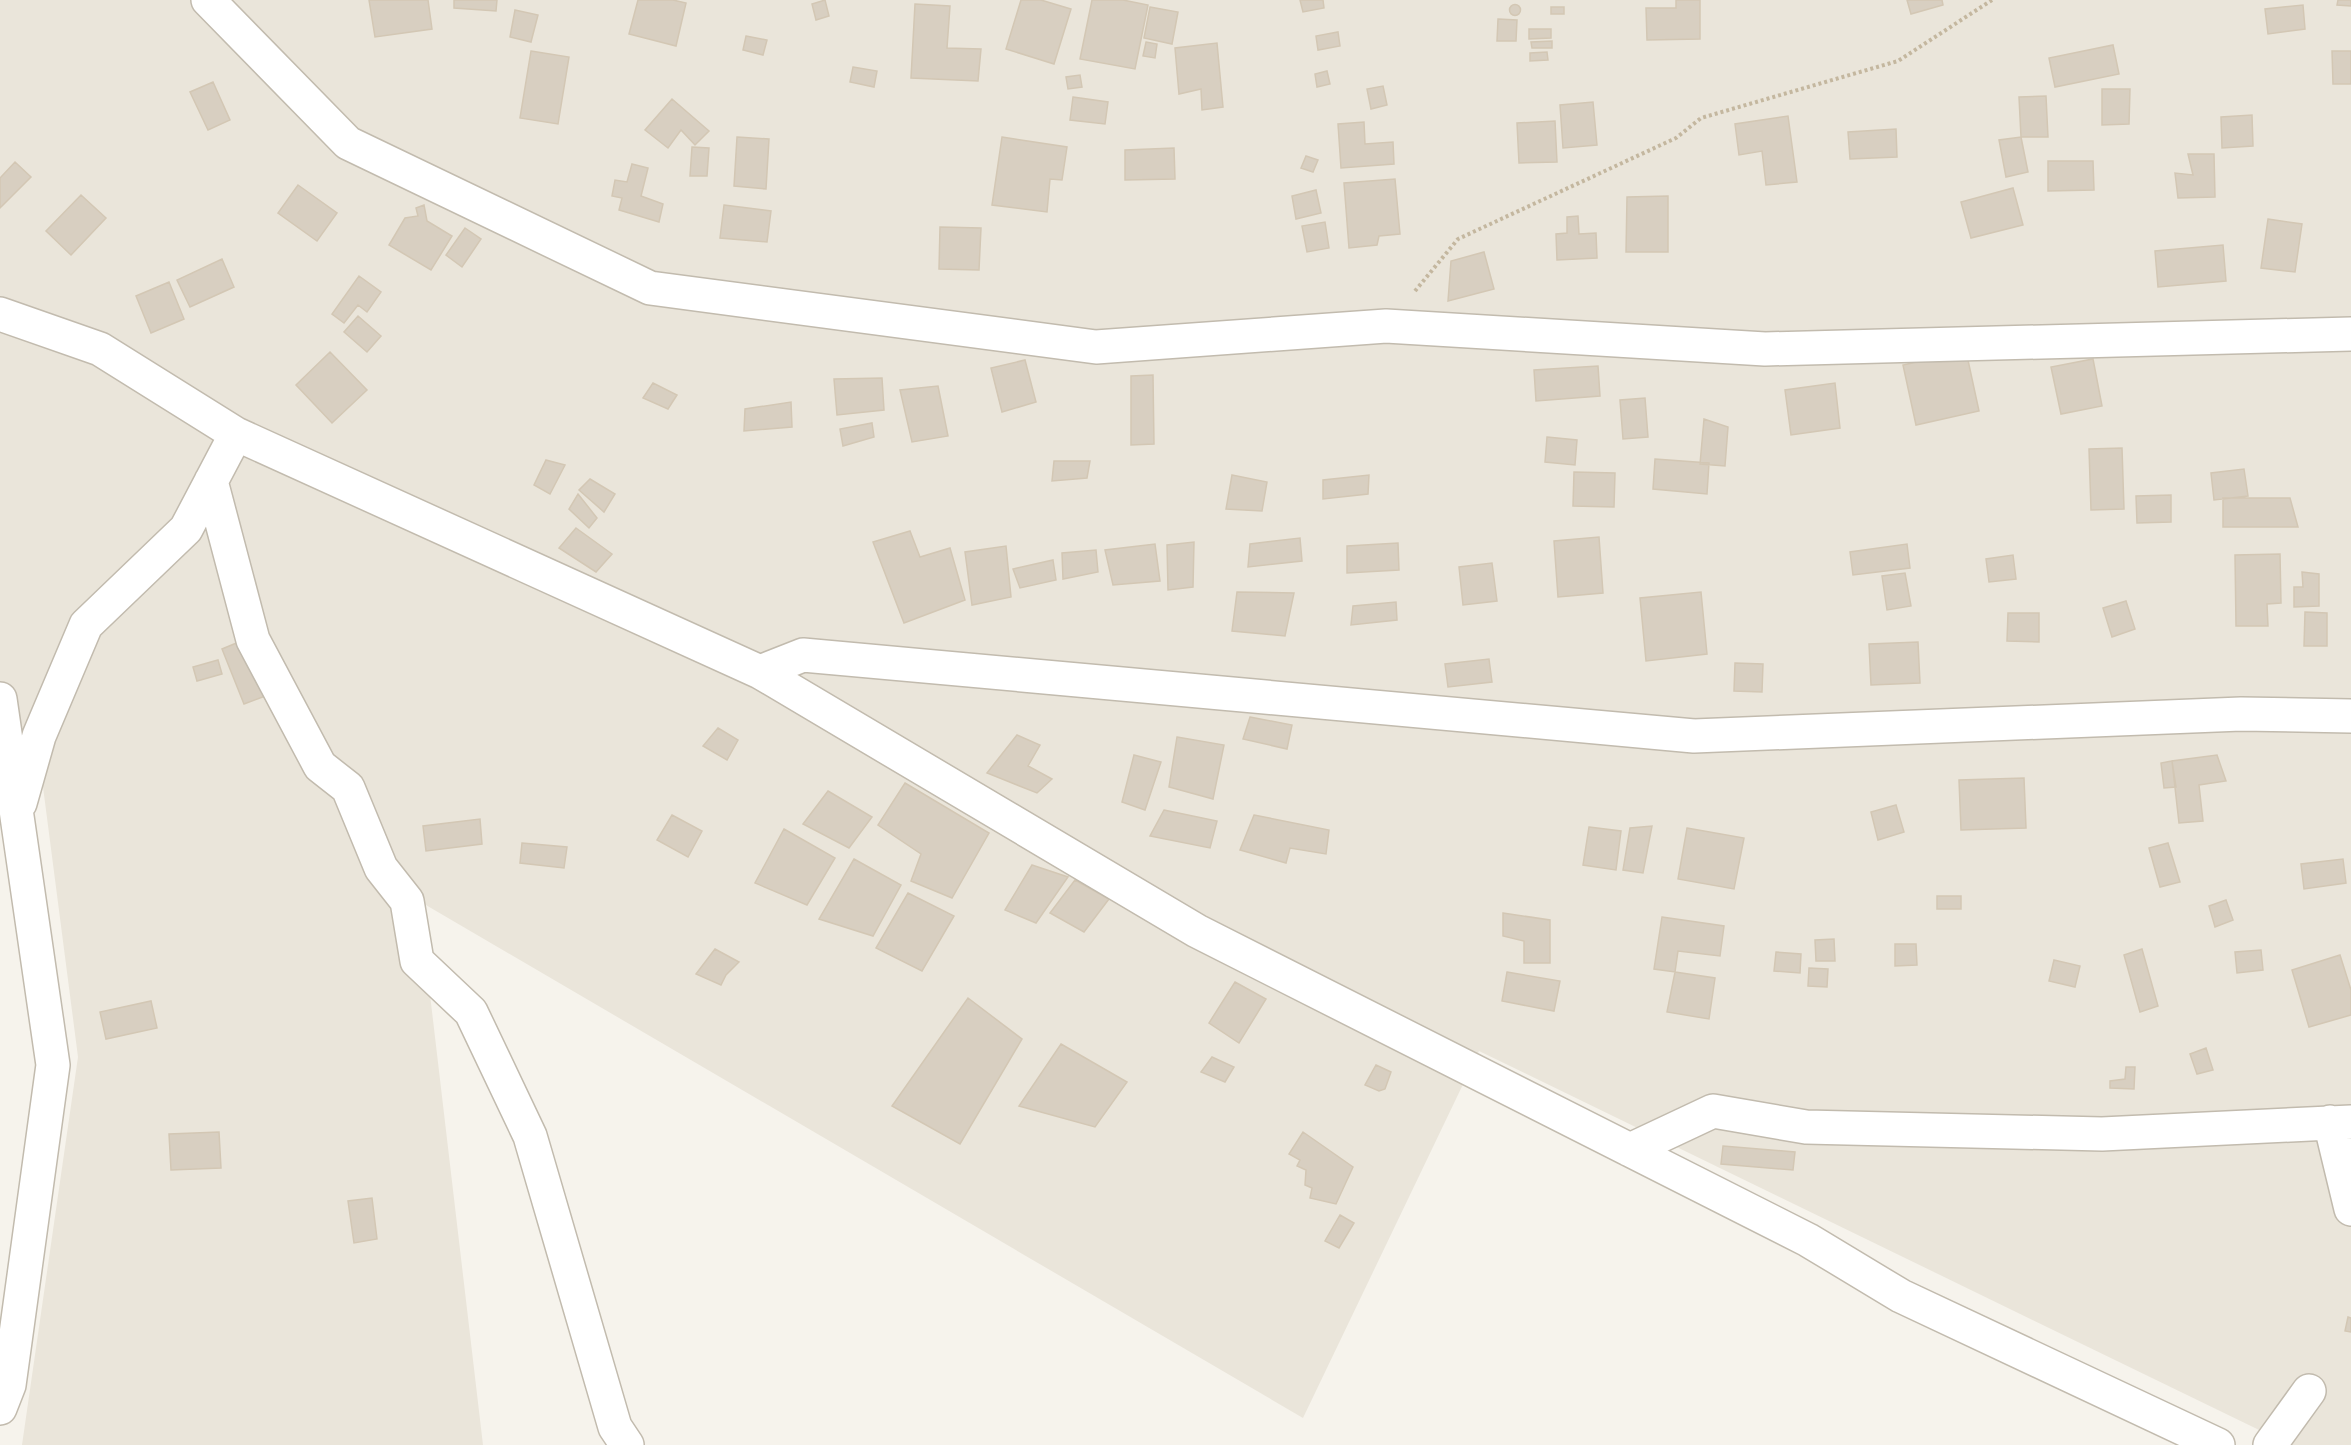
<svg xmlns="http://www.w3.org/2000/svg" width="2351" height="1445" font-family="'Source Sans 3',sans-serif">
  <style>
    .residential { fill: #eae5da }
    .building { fill: #d8cfc1; stroke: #d3c7b4; stroke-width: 1.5 }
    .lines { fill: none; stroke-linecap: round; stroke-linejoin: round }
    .minor-casing { stroke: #c2bbae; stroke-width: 36 }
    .path { stroke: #c4b79f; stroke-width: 4; stroke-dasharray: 3 3; stroke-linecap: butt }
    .minor { stroke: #fff; stroke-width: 33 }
  </style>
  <rect width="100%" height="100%" fill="#f6f3ec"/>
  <path class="residential" d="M0 0H2351V1445H2290L1479 1051 1303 1418 419 901 483 1445H22L78 1057 43 787 0 799Z"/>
  <path class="building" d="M369 0H428L432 29 375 37Z
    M454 0H497L496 11 454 8Z
    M638 0H673L686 3 676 46 629 34Z
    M825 0 829 16 816 20 812 4Z
    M1021 0H1041L1071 9 1054 64 1006 49Z
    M1092 0H1123L1148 5 1135 69 1080 59Z
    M1300 0H1323L1324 8 1303 12Z
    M1676 0H1700V39L1647 40 1646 8H1676Z
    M1907 0H1942L1943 5 1911 14Z
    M2338 0H2351V6L2337 5Z
    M915 4 950 6 947 48 981 49 978 81 911 78Z
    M1509.5 10a5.5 5.5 0 1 1 11 0a5.5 5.5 0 1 1-11 0Z
    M2303 5 2305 29 2268 34 2265 9Z
    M1150 7 1178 12 1172 44 1144 38Z
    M1551 7H1564V14H1551Z
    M515 10 538 15 531 42 510 37Z
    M1498 19 1517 20 1516 41H1497Z
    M1529 29H1551V38L1529 39Z
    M1338 32 1340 46 1318 50 1316 36Z
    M746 36 767 40 763 55 743 50Z
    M1552 41V48H1532L1531 42Z
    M1146 42 1157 44 1155 58 1143 56Z
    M1217 43 1223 107 1202 110 1201 89 1179 94 1175 48Z
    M2113 45 2119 74 2055 87 2049 58Z
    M531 51 569 57 558 124 520 118Z
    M2332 51H2351V84H2333Z
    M1547 52 1548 60 1530 61V53Z
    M853 67 877 71 874 87 850 82Z
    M1327 71 1330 84 1317 87 1315 74Z
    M1080 75 1082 87 1068 89 1066 77Z
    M213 82 230 120 208 130 190 92Z
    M1383 86 1387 105 1371 109 1367 89Z
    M2102 89H2130L2129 124 2102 125Z
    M2046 96 2048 137H2021L2019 97Z
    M1073 97 1108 102 1105 124 1070 120Z
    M672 99 709 131 695 145 681 130 668 148 645 130Z
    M1593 102 1597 145 1563 148 1560 105Z
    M2252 115 2253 146 2222 148 2221 117Z
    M1788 116 1797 182 1766 185 1762 151 1739 155 1735 124Z
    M1555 121 1557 162 1519 163 1517 123Z
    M1364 122 1365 144 1393 142 1394 164 1341 168 1338 124Z
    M1896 129 1897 157 1850 159 1848 132Z
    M737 137 769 139 766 189 734 186Z
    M1002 137 1067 147 1062 180 1050 179 1047 212 992 205Z
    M2021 137 2028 172 2006 177 1999 140Z
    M692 147 709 148 707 176H690Z
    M1174 148 1175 179 1125 180V150Z
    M2188 154H2214L2215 197 2178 198 2175 173 2193 175Z
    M1306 156 1318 160 1313 172 1301 168Z
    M2048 161H2093L2094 190 2048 191Z
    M15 162 31 177 0 208V178Z
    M632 164 648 168 641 196 663 204 659 222 619 210 622 198 612 196 615 180 627 182Z
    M1395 179 1400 234 1379 236 1377 245 1349 248 1344 183Z
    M298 185 337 213 317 241 278 213Z
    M2013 188 2023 225 1971 238 1961 202Z
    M1316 190 1321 213 1296 219 1292 196Z
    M81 195 106 218 71 255 46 231Z
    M1668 196V252H1626L1627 197Z
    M424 205 427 221 452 236 431 270 389 245 405 218 418 216 416 208Z
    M724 205 771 211 767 242 720 238Z
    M1578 216 1579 234 1596 233 1597 258 1557 260 1556 234 1567 233V217Z
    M2268 219 2302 224 2295 272 2261 268Z
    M1325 222 1329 248 1307 252 1302 226Z
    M940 227 981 228 979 270 939 269Z
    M465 228 481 239 462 267 446 255Z
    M2223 245 2226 281 2158 287 2155 251Z
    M1484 252 1494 289 1448 301 1451 261Z
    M222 259 234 287 190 307 177 280Z
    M359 276 381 292 367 312 358 305 344 323 332 314Z
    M169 282 184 319 151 333 136 296Z
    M358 316 381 336 367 352 344 332Z
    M1966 351 1979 411 1916 425 1903 365Z
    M330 352 367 390 332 423 296 385Z
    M2093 359 2102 406 2061 414 2051 367Z
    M1025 360 1036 402 1002 412 991 368Z
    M1598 366 1600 396 1536 401 1534 370Z
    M1153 375 1154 444 1131 445V376Z
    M882 378 884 410 837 415 834 379Z
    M653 383 677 395 668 409 643 398Z
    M1835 383 1840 428 1791 435 1785 390Z
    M938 386 948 436 912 442 900 390Z
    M1645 398 1648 437 1623 439 1620 400Z
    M791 402 792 427 744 431 745 409Z
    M1704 419 1728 427 1725 466 1700 464Z
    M872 423 874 437 843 446 840 429Z
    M1547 437 1577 440 1575 465 1545 462Z
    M2122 448 2124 509 2091 510 2089 449Z
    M1655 459 1709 463 1707 494 1653 489Z
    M546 460 565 465 550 494 534 485Z
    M1054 461H1090L1087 478 1052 481Z
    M2244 469 2248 496 2214 500 2211 473Z
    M1574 472 1615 473 1614 507 1573 506Z
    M1232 475 1267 482 1262 511 1226 509Z
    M1369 475 1368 494 1323 499V480Z
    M590 479 615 494 604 512 579 490Z
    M578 494 597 518 589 528 569 509Z
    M2171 495V522L2137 523 2136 496Z
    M2223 498H2290L2298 527H2223Z
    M576 528 612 554 596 572 559 548Z
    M910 531 920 557 950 548 965 600 904 623 873 542Z
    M1599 537 1603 593 1558 597 1554 541Z
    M1300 538 1302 561 1248 567 1250 544Z
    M1194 542 1193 587 1168 590 1167 545Z
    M1398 543 1399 570 1347 573V546Z
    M1155 544 1160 581 1113 585 1105 550Z
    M1907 544 1910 568 1853 575 1850 552Z
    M1006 546 1011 597 972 605 965 552Z
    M1096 550 1098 572 1063 579 1062 553Z
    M2280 554 2281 603 2267 604 2268 626H2236L2235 555Z
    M2013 555 2016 579 1989 582 1986 559Z
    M1053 560 1056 580 1020 588 1013 569Z
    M1492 563 1497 601 1463 605 1459 567Z
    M2302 572 2319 574V606L2294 607V587H2303Z
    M1905 573 1911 606 1887 610 1882 576Z
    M1237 592 1294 593 1285 636 1232 631Z
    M1701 592 1707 654 1646 661 1640 598Z
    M2126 601 2135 629 2112 637 2103 608Z
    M1396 602 1397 620 1351 625 1353 606Z
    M2305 612 2327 613V646H2304Z
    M2008 613H2039V642L2007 641Z
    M246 639 268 695 244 704 222 649Z
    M1918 642 1920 683 1871 685 1869 644Z
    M1489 659 1492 682 1448 687 1445 664Z
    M218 660 222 674 197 681 193 667Z
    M1735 663 1763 664 1762 692 1734 691Z
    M1250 717 1292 725 1287 749 1243 739Z
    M718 728 738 740 727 760 703 746Z
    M1017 735 1040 745 1028 766 1052 779 1037 793 987 773Z
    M1177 737 1224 745 1213 799 1169 787Z
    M1134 755 1161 762 1145 810 1122 802Z
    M2217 755 2226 781 2199 785 2203 821 2179 823 2172 761Z
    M2172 761 2176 787 2164 788 2161 763Z
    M2024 778 2026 828 1961 830 1959 780Z
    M905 783 989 833 952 898 911 881 921 854 878 825Z
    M828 791 872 817 849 848 803 824Z
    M1896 805 1904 832 1878 840 1871 812Z
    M1164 810 1217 821 1210 848 1150 836Z
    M672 815 702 831 688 857 657 840Z
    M1254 815 1329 830 1326 854 1290 848 1286 863 1240 850Z
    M480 819 482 844 426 851 423 826Z
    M1652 826 1643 873 1623 870 1630 828Z
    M1589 827 1621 831 1616 870 1583 865Z
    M1687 828 1744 838 1734 889 1678 879Z
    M784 829 835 858 807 905 755 883Z
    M522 843 567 847 564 868 520 863Z
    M2168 843 2180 882 2160 887 2149 848Z
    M854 859 901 885 873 936 819 919Z
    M2343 859 2346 883 2304 889 2301 864Z
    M1032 865 1068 877 1036 923 1005 910Z
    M1075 880 1109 899 1084 932 1050 913Z
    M908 893 954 916 922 971 876 948Z
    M1937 896H1961V909H1937Z
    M2226 900 2233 920 2215 927 2209 906Z
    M1503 913 1550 920V963H1524V941L1503 936Z
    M1662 917 1724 926 1720 956 1678 951 1675 972 1654 969Z
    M1834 939 1835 961H1816L1815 940Z
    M1895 944H1916L1917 965 1895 966Z
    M715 949 739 962 726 975 721 985 696 974Z
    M2142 949 2158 1006 2140 1012 2124 955Z
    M2261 950 2263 970 2237 973 2235 952Z
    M1776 952 1801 954 1800 973 1774 971Z
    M2340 955 2351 990V1015L2309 1027 2292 970Z
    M2054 960 2080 966 2075 987 2049 981Z
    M1809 968 1828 969 1827 987 1808 986Z
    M1507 972 1560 981 1554 1011 1502 1001Z
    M1675 972 1715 978 1709 1019 1667 1012Z
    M1235 982 1266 999 1239 1043 1209 1023Z
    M968 998 1022 1039 960 1144 892 1106Z
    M151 1001 157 1028 106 1039 100 1012Z
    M1061 1044 1127 1082 1095 1127 1019 1106Z
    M2206 1048 2213 1070 2197 1074 2190 1054Z
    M1212 1057 1234 1067 1225 1082 1201 1072Z
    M1376 1065 1391 1072 1385 1089 1379 1091 1365 1085Z
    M2126 1067H2135L2134 1089 2110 1088V1081L2125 1079Z
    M219 1132 221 1168 171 1170 169 1134Z
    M1303 1132 1353 1167 1336 1204 1310 1198 1312 1188 1305 1185 1306 1170 1297 1166 1300 1160 1289 1154Z
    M1723 1146 1795 1152 1793 1170 1721 1164Z
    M372 1198 377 1239 354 1243 348 1201Z
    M1340 1215 1354 1223 1339 1248 1325 1241Z
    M2348 1317 2351 1318V1332L2345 1331Z"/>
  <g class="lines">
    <defs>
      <path id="minor" d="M208 0 348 143 650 288 1096 347 1386 326 1765 349 2351 334
        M0 314 100 349 236 434 760 672 1197 931 1808 1240 1901 1296 2218 1445
        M211 481 253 640 320 766 348 788 381 868 407 901 417 961 471 1012 530 1136 615 1427 627 1445
        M760 672 803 655 1694 736 2241 714 2351 716
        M0 699 53 1065 9 1385 0 1408
        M20 803 39 736 86 625 186 529 236 434
        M2330 1122 2351 1209
        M1630 1150 1713 1111 1806 1127 2102 1134 2351 1122
        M2270 1445 2309 1391"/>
    </defs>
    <use href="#minor" class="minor-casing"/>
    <path class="path" d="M1415 291 1458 239 1676 138 1701 118 1898 61 1992 0"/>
    <use href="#minor" class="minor"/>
  </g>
</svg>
